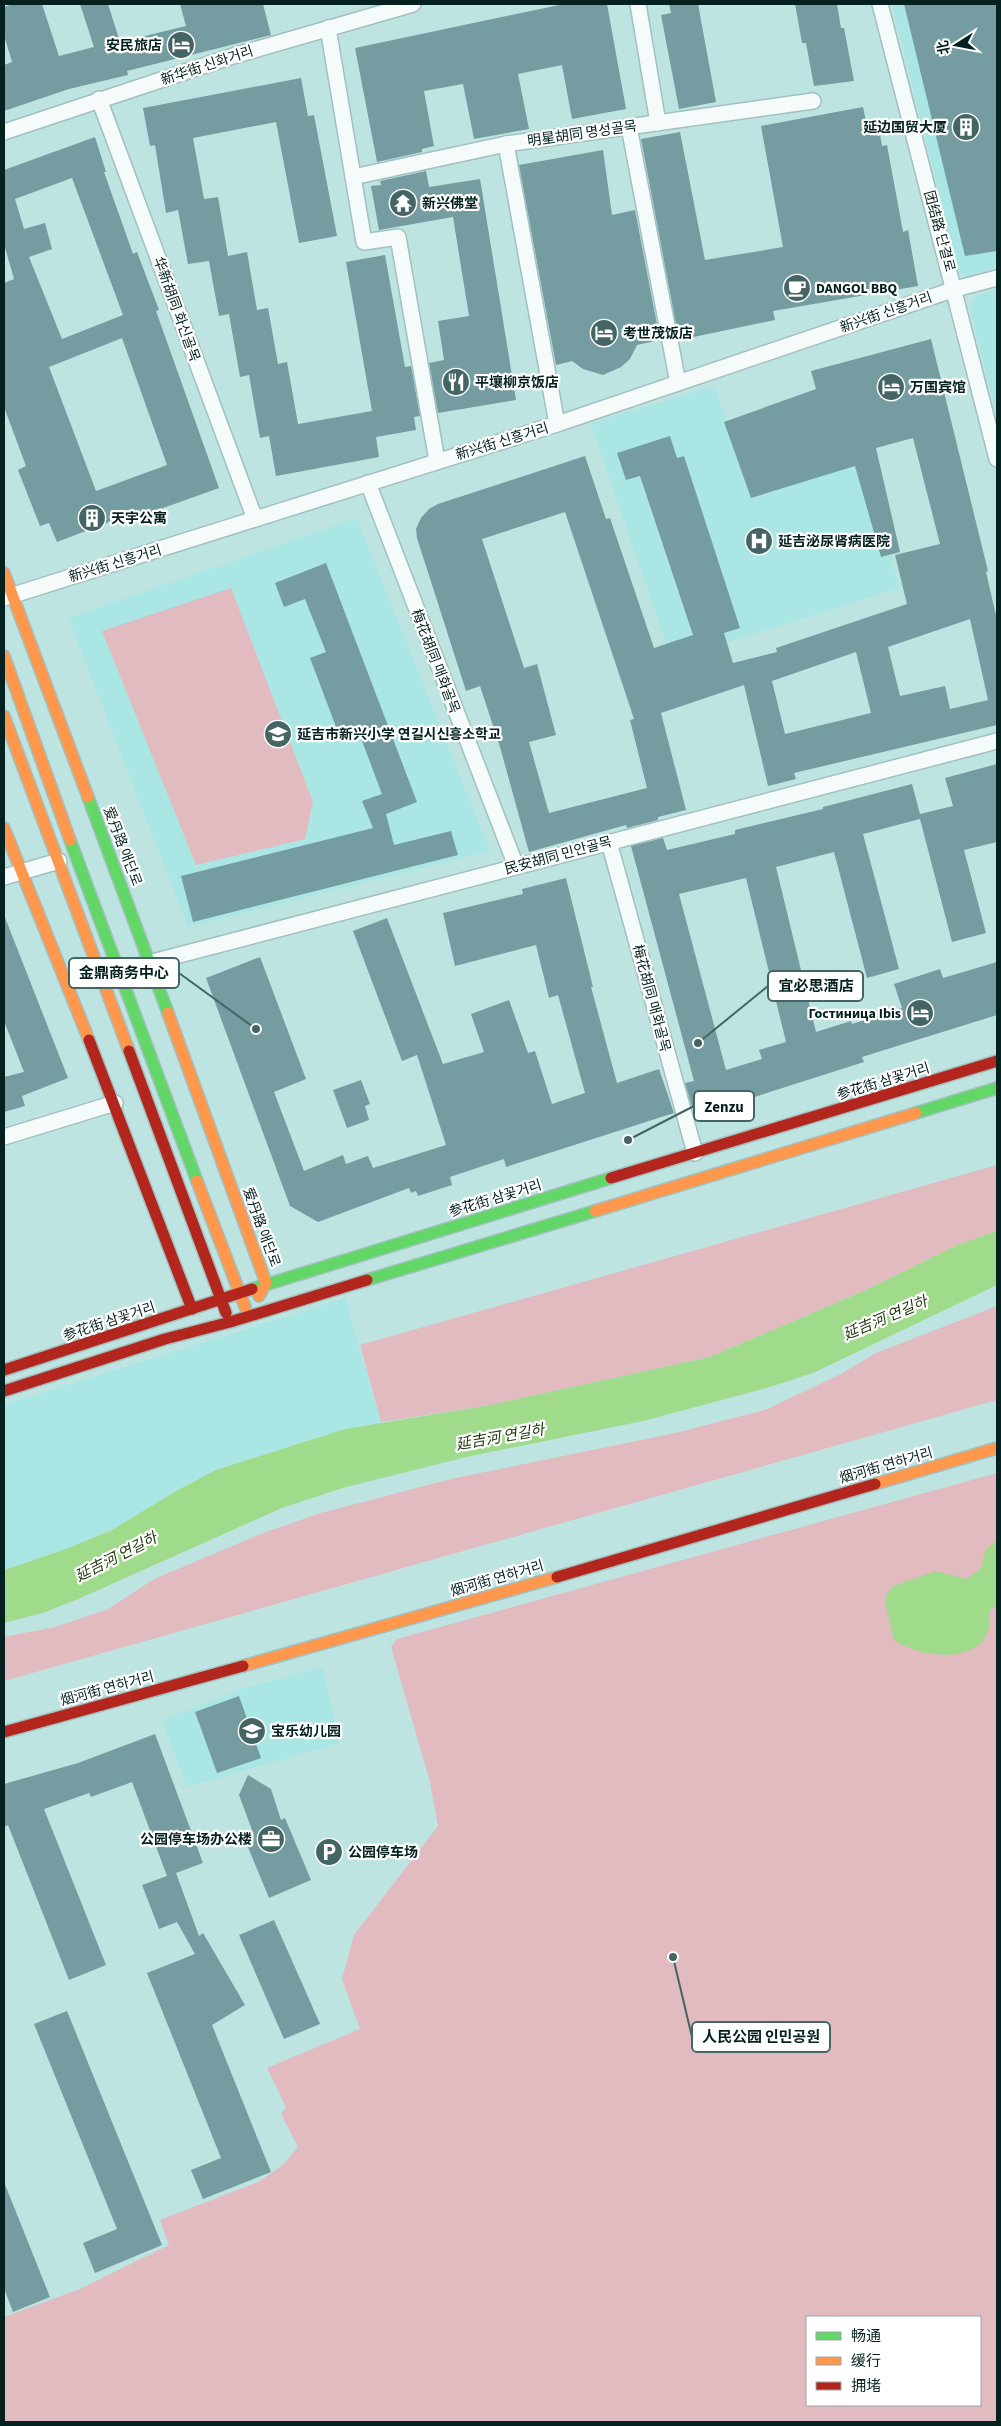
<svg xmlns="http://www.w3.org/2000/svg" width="1001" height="2426" font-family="'Source Sans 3','Noto Sans SC','Noto Sans KR',sans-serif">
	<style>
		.built { fill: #aae6e4 }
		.green { fill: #e1bbbf; fill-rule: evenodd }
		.water { fill: #a0db8c }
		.building { fill: #759ca0; fill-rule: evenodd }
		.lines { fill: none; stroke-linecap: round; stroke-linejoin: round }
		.street-casing { stroke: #a2c0bf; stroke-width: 18 }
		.fast-casing { stroke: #a2c0bf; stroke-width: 14 }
		.slow-casing { stroke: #a2c0bf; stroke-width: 14 }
		.jam-casing { stroke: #a2c0bf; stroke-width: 14 }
		.street { stroke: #f5fbfb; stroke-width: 15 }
		.fast { stroke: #63d668; stroke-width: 11 }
		.slow { stroke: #ff974d; stroke-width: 11 }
		.jam { stroke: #b3261e; stroke-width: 11 }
		.labels { text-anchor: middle; stroke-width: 4.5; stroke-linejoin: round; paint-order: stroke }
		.poi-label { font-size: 14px; font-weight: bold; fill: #042120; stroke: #fff; text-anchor: start }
		.street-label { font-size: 14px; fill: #042120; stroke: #fff }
		.water-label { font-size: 15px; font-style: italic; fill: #213b0e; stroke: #fff }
		.leader { fill: none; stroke: #456564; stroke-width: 2 }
		.callout-dot { fill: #456564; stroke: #fff; stroke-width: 2 }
		.callout { fill: #fff; stroke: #456564; stroke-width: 2 }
		.callout-label { font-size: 15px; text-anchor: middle; font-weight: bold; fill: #042120 }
	</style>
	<rect width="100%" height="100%" fill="#bee4e2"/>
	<g class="built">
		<polygon points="892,4 997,4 997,267 966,277 959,273"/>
		<polygon points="997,289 997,417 969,305 979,295"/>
		<polygon points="714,386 745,470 862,461 900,588 728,642 722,626 666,644 591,423"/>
		<polygon points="357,518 490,851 188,927 68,618"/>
		<polygon points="345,1298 381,1422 345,1429 216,1470 176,1491 112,1530 66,1549 4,1570 4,1405"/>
		<polygon points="323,1667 339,1743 187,1787 162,1720 247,1687"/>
	</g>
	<g class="green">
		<polygon points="231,588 313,802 305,839 196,865 102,631"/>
		<polygon points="997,1165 997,1231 957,1245 866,1290 710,1357 490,1405 381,1422 360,1345"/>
		<polygon points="997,1306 997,1400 4,1681 4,1637 55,1627 108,1609 154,1579 263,1533 321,1513 451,1479 675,1433 765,1410 841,1374 876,1353"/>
		<path d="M 997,1473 L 997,2422 L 4,2422 L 4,2317 L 80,2289 L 169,2245 L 160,2220 L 258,2182 L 283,2165 L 298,2147 L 281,2114 L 286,2107 L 267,2068 L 360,2029 L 342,1979 L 354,1935 L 438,1826 L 430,1782 L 391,1647 L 397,1639 ZM 807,2317 L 980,2317 L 980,2405 L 807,2405 Z"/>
	</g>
	<g class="water">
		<polygon points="997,1231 997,1285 813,1373 767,1388 643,1421 466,1457 346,1487 282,1508 76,1600 43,1613 4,1623 4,1570 66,1549 112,1530 176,1491 216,1470 345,1429 490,1405 710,1357 866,1290 957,1245"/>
		<path d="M 997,1540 L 997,1605 L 989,1610 C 998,1665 926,1662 894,1640 L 885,1603 L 887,1593 L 893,1586 L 936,1571 L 967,1579 L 982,1567 L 985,1551 Z"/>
	</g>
	<g class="building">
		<polygon points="13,4 42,4 59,56 94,47 80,4 108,4 120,42 186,26 180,4 263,4 271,35 127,71 128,75 69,89 4,111 4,65 12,62 4,35 4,7"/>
		<polygon points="564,4 607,4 626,109 572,119 562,65 518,74 529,129 474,139 463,84 424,91 434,146 422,149 422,152 377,162 355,48"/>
		<polygon points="669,4 698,4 716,102 679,109 661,15 671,13"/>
		<polygon points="795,4 837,4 841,28 844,28 854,81 814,86 806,43 802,43"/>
		<polygon points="904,4 997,4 997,251 965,256"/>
		<polygon points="301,78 308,116 314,115 337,236 299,243 276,122 193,138 204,199 218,197 228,256 247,252 257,310 268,308 278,364 287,362 298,424 372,411 346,262 385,255 405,367 411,366 420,416 414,417 416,430 376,437 379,457 276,476 269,436 260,438 249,375 240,377 229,314 219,316 209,261 188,264 178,210 166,213 155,145 150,146 143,108"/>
		<polygon points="863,107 868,131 879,129 882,146 887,145 903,232 908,230 918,286 773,311 775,320 679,340 641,139 680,132 705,260 783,247 761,126"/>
		<path d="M 95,137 L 106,172 L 104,172 L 133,254 L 137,252 L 159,310 L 156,311 L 219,488 L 124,522 L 122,517 L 57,542 L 49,523 L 40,526 L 18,470 L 26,466 L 4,407 L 4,283 L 14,279 L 4,244 L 4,170 ZM 72,178 L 123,315 L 62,339 L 29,257 L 52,249 L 45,223 L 24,229 L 15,199 ZM 122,338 L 167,465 L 96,491 L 49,367 Z"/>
		<polygon points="603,150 612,215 635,210 660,340 637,345 630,359 621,367 603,375 583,369 572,361 556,365 519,165"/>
		<polygon points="426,171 429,187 480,179 516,400 438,413 429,363 444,360 438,321 469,316 453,217 379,230 371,186 381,185 380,181"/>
		<path d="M 931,339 L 988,571 L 986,572 L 997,620 L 997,725 L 794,773 L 796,779 L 768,786 L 744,685 L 661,713 L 686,810 L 658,817 L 658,820 L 627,828 L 626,825 L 529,852 L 500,747 L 480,686 L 466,691 L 417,538 L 416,529 L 421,518 L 429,509 L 438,504 L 585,456 L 606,519 L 610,518 L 654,648 L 693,635 L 640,476 L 626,480 L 617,453 L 670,436 L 677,458 L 684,456 L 740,628 L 724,633 L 733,663 L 777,652 L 776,648 L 907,604 L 895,555 L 940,544 L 913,438 L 876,448 L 900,552 L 881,557 L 855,466 L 751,498 L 724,422 L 816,389 L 811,371 ZM 565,512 L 634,719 L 630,720 L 647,788 L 549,813 L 529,742 L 556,735 L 537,664 L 524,668 L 482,539 ZM 970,619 L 988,700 L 950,709 L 945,686 L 900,696 L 888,647 ZM 856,652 L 871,713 L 785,734 L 772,681 Z"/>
		<polygon points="326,563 417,802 386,814 394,845 451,831 458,855 193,922 181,876 373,828 362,801 382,794 359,733 341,740 310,658 326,652 305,599 284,607 275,583"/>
		<path d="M 997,764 L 997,842 L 964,850 L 986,933 L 952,942 L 920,819 L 863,834 L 899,969 L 867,978 L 834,852 L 776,867 L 816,1032 L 851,1021 L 852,1024 L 902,1008 L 894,984 L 940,969 L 943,978 L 997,962 L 997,1015 L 862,1057 L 864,1062 L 698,1115 L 695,1106 L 692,1107 L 685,1083 L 694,1081 L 631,846 L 663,838 L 667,850 L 735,834 L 735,830 L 823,809 L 823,807 L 912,784 L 920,814 L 953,806 L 945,778 ZM 746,878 L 786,1042 L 759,1050 L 762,1059 L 726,1070 L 679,894 Z"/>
		<polygon points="566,878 593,987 591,987 617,1083 659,1069 674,1113 506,1167 504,1159 450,1177 452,1185 418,1196 416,1191 411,1193 409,1188 318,1222 290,1206 206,978 260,957 306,1079 274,1092 304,1171 343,1155 346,1164 368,1156 373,1168 446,1145 417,1055 402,1061 353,931 387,918 443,1064 484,1052 471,1014 509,1000 528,1053 535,1051 552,1104 585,1093 558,995 549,998 536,945 455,966 443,913 523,894 522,889"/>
		<polygon points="4,915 68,1078 22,1096 25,1106 4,1112 4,1077 24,1072 4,1021"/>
		<polygon points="361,1080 370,1104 365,1106 369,1120 347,1128 333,1090"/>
		<polygon points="239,1696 261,1758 217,1773 195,1712"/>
		<polygon points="155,1734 203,1863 176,1873 199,1936 203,1933 245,2005 212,2025 271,2172 203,2199 191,2170 221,2158 147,1973 195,1954 177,1922 159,1929 142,1885 167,1876 132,1782 91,1797 89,1793 44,1809 106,1965 69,1980 8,1825 4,1827 4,1784 78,1763"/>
		<polygon points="248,1775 271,1789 281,1820 285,1818 311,1880 269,1898 245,1840 251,1838 249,1832 252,1830 239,1795"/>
		<polygon points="274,1920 320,2024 284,2039 239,1935"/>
		<polygon points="67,2011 162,2245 95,2273 83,2243 117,2229 34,2024"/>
		<polygon points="4,2182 50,2297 13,2312 4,2288"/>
	</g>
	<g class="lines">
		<g class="street-casing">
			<g id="street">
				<polyline points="638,4 658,123"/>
				<polyline points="880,4 997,459"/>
				<polyline points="328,28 364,242 398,237 437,461"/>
				<polyline points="99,99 255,519"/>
				<polyline points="629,127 678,383"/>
				<polyline points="4,132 233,56 413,4"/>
				<polyline points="506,144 557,424"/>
				<polyline points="353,177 506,144 813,101"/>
				<polyline points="368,483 516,866"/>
				<polyline points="4,598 557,424 955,289 997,278"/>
				<polyline points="609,842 695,1153"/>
				<polyline points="4,877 59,861"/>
				<polyline points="118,971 997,741"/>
				<polyline points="4,1137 115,1103"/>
			</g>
		</g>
		<g class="fast-casing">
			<g id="fast">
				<polyline points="88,797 168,1013"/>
				<polyline points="70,840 197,1181"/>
				<polyline points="916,1113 997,1088"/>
				<polyline points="367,1280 595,1211"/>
				<polyline points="252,1289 611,1178"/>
			</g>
		</g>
		<g class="slow-casing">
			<g id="slow">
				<polyline points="4,573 88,797"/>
				<polyline points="4,656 70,840"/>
				<polyline points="4,716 129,1051"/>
				<polyline points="4,828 89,1040"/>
				<polyline points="168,1013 266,1283 259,1296"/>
				<polyline points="197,1181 245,1307"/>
				<polyline points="595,1211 916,1113"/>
				<polyline points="875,1484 997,1448"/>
				<polyline points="243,1666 557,1577"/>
			</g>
		</g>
		<g class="jam-casing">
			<g id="jam">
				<polyline points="89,1040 192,1309"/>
				<polyline points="129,1051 226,1313"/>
				<polyline points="611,1178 997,1061"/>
				<polyline points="4,1370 252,1289"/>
				<polyline points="4,1391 165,1339 230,1322 367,1280"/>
				<polyline points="557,1577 875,1484"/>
				<polyline points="4,1732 243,1666"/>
			</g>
		</g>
		<use href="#street" class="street"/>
		<use href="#fast" class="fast"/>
		<use href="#slow" class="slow"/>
		<use href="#jam" class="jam"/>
	</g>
	<defs>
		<g id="hotel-disc" transform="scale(1.4375)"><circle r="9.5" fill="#456564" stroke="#fff"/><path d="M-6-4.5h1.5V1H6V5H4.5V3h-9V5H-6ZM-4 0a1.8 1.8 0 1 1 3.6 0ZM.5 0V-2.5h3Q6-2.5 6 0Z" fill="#fff"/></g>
		<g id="building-disc" transform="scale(1.4375)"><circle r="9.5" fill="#456564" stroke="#fff"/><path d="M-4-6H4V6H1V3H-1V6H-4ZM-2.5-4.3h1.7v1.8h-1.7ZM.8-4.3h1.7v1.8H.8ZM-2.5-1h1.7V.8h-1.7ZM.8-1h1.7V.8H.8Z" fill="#fff"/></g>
		<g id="temple-disc" transform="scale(1.4375)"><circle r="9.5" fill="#456564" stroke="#fff"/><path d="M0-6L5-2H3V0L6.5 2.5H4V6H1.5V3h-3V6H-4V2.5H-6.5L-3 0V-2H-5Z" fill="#fff"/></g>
		<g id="cafe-disc" transform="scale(1.4375)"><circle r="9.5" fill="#456564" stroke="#fff"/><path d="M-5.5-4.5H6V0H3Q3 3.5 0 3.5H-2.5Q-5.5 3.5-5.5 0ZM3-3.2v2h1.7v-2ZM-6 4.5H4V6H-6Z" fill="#fff"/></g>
		<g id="restaurant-disc" transform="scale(1.4375)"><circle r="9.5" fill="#456564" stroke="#fff"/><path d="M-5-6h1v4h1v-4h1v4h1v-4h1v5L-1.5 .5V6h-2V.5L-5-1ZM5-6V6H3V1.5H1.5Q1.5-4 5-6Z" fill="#fff"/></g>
		<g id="hospital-disc" transform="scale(1.4375)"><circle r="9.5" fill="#456564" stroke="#fff"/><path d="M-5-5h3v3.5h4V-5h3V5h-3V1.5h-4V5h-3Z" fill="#fff"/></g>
		<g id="school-disc" transform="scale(1.4375)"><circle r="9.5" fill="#456564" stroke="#fff"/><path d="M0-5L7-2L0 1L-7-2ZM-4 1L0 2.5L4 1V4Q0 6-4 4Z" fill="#fff"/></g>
		<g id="office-disc" transform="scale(1.4375)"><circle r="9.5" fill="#456564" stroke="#fff"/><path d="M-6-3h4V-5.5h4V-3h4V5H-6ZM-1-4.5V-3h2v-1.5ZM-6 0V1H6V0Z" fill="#fff"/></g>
		<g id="parking-disc" transform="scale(1.4375)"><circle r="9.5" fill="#456564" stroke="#fff"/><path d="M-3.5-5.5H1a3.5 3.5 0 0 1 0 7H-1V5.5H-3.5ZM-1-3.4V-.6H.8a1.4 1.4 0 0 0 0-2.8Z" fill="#fff"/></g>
	</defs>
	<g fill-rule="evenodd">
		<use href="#hotel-disc" x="181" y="45"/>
		<use href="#building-disc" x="966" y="127"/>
		<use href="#temple-disc" x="403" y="203"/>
		<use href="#cafe-disc" x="797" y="288"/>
		<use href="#hotel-disc" x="604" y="333"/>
		<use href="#restaurant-disc" x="456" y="382"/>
		<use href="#hotel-disc" x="891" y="387"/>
		<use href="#building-disc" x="92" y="518"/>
		<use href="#hospital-disc" x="759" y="541"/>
		<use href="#school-disc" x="278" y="734"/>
		<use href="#hotel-disc" x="920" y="1013"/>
		<use href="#school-disc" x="252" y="1731"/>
		<use href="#office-disc" x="271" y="1839"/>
		<use href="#parking-disc" x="329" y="1852"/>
	</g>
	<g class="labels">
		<g class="poi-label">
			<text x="162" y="50" text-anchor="end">安民旅店</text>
			<text x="947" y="132" text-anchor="end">延边国贸大厦</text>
			<text x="422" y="208">新兴佛堂</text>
			<text x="816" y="293">DANGOL BBQ</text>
			<text x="623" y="338">考世茂饭店</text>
			<text x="475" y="387">平壤柳京饭店</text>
			<text x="910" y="392">万国宾馆</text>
			<text x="111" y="523">天宇公寓</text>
			<text x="778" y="546">延吉泌尿肾病医院</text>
			<text x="297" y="739">延吉市新兴小学 연길시신흥소학교</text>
			<text x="901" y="1018" text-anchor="end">Гостиница Ibis</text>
			<text x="271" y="1736">宝乐幼儿园</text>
			<text x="252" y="1844" text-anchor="end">公园停车场办公楼</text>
			<text x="348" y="1857">公园停车场</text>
		</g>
		<g class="street-label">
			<text transform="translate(207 65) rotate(-18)" y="5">新华街 신화거리</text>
			<text transform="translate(582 133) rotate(-8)" y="5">明星胡同 명성골목</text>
			<text transform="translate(940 231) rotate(75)" y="5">团结路 단결로</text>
			<text transform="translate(177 309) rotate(70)" y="5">华新胡同 화신골목</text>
			<text transform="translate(886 312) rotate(-19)" y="5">新兴街 신흥거리</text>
			<text transform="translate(502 441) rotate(-17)" y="5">新兴街 신흥거리</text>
			<text transform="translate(115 563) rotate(-17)" y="5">新兴街 신흥거리</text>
			<text transform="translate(436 661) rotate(69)" y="5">梅花胡同 매화골목</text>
			<text transform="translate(123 846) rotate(69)" y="5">爱丹路 애단로</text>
			<text transform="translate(558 855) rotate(-15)" y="5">民安胡同 민안골목</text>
			<text transform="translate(652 998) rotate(75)" y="5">梅花胡同 매화골목</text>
			<text transform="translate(883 1081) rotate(-17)" y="5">参花街 삼꽃거리</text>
			<text transform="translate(495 1198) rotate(-17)" y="5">参花街 삼꽃거리</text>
			<text transform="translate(262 1227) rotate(70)" y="5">爱丹路 애단로</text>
			<text transform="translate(109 1321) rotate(-18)" y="5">参花街 삼꽃거리</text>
			<text transform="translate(886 1465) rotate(-16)" y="5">烟河街 연하거리</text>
			<text transform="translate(497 1578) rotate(-16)" y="5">烟河街 연하거리</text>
			<text transform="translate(107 1688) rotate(-15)" y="5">烟河街 연하거리</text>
		</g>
		<g class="water-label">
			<text transform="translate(885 1318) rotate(-23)" y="5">延吉河 연길하</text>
			<text transform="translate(500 1437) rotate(-10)" y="5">延吉河 연길하</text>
			<text transform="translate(116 1557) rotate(-27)" y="5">延吉河 연길하</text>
		</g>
	</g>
	<path class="leader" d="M256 1029L179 973M698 1043L768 986M628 1140L694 1106M673 1957L692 2037"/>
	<g class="callout-dot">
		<circle cx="256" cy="1029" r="5"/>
		<circle cx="698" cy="1043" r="5"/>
		<circle cx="628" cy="1140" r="5"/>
		<circle cx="673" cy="1957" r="5"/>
	</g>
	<g class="callout">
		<rect x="69" y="958" width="110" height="30" rx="5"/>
		<rect x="768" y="971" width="95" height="30" rx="5"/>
		<rect x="694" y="1091" width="60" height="30" rx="5"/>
		<rect x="692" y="2022" width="138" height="30" rx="5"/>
	</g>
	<g class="callout-label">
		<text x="124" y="978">金鼎商务中心</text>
		<text x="816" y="991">宜必思酒店</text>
		<text x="724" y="1112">Zenzu</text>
		<text x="761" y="2042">人民公园 인민공원</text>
	</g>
	<rect width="1001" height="2426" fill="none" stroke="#042120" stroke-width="10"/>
	<rect x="806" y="2316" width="175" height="90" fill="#ffffff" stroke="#9ba6a6"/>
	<rect x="816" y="2332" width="25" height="8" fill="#63d668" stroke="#9ba6a6"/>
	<text x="851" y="2341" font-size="15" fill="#042120">畅通</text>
	<rect x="816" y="2357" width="25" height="8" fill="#ff974d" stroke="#9ba6a6"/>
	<text x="851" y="2366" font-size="15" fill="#042120">缓行</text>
	<rect x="816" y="2382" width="25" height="8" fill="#b3261e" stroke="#9ba6a6"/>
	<text x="851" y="2391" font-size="15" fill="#042120">拥堵</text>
	<g transform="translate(956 45) rotate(259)" stroke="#ffffff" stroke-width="4" paint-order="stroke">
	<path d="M0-4L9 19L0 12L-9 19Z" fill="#042120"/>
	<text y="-8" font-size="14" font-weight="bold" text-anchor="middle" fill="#042120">北</text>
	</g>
</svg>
